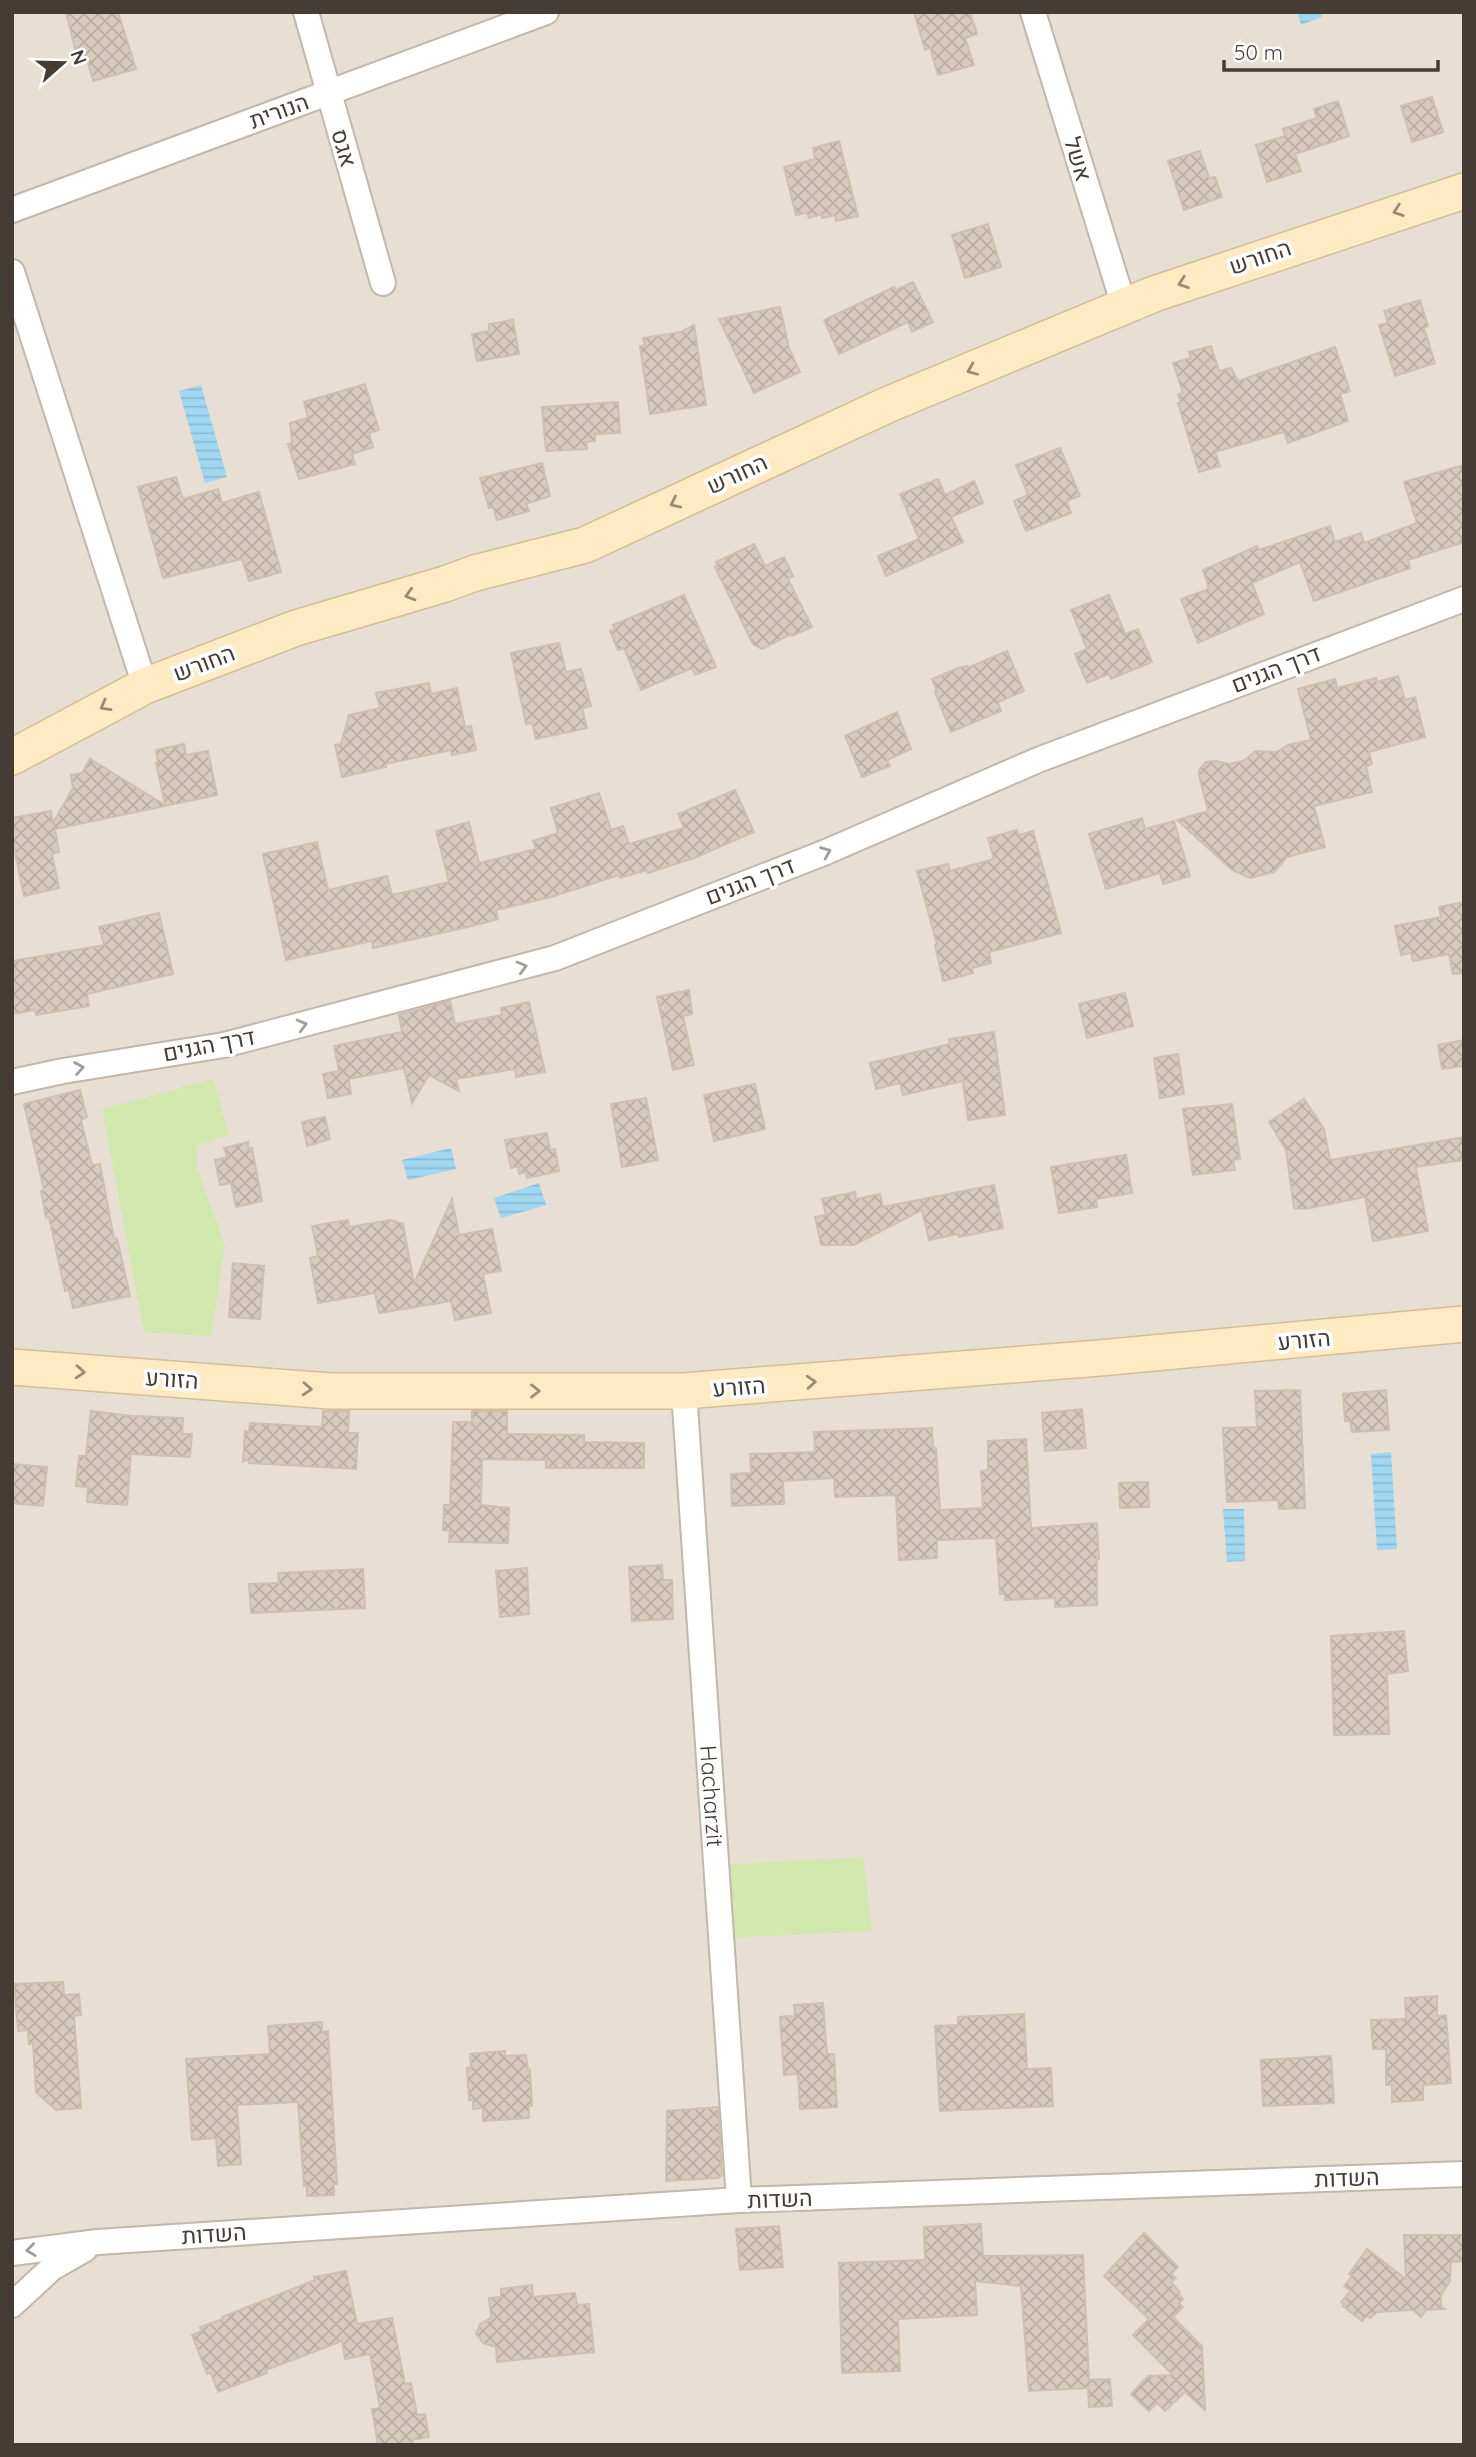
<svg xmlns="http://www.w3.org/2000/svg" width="1476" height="2457" font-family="Quicksand,Heebo,sans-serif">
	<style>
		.residential { fill: #e7dfd3 }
		.green { fill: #d3e8ad }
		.water { fill: url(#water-rules) }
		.building { fill: url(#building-cross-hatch); stroke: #cfbfae; stroke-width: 2 }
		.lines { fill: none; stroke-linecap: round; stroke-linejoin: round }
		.street-casing { stroke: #c1b7ab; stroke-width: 28 }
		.secondary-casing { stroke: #d3bd94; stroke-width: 38 }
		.street { stroke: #fff; stroke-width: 24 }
		.secondary { stroke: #ffebc3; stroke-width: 35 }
		.oneway { stroke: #998b75 }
		.oneway2 { stroke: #a29e9a }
		.labels { text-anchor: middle; stroke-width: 7; stroke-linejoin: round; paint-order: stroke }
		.street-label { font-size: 23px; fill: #453d35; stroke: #fff }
	</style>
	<defs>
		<pattern id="water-rules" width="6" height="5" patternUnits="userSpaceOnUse" patternTransform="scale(1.75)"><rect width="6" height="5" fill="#a0d7f1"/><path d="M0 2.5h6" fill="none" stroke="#8bb9cf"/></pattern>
		<pattern id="building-cross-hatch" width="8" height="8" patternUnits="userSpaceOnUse" patternTransform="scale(1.75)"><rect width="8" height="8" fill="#d7cbbd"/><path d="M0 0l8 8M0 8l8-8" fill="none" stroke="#baafa3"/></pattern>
	</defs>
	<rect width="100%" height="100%" fill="#f3ede5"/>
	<rect class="residential" x="12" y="12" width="1452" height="2433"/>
	<g class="green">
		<polygon points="213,1079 229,1135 197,1145 196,1164 225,1246 211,1336 144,1332 102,1109"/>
		<polygon points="863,1857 872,1931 731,1938 724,1865"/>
	</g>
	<g class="water">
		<polygon points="1297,12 1321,12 1322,17 1301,25"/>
		<polygon points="201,385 227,477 205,483 179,391"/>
		<polygon points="451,1148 456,1169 408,1180 402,1160"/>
		<polygon points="539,1183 546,1205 501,1218 494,1198"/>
		<polygon points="1391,1452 1397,1549 1377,1550 1371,1454"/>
		<polygon points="1223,1509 1244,1509 1245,1561 1227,1562"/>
	</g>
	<g class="building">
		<polygon points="66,12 118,12 136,69 93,81 86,54 77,56"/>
		<polygon points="914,12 970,12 977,34 965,38 974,65 938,75 930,48 925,50"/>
		<polygon points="1432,97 1443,132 1412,142 1401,106"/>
		<polygon points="1338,101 1349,136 1295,154 1301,171 1267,182 1256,145 1285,136 1283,129 1317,118 1314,109"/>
		<polygon points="839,141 858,216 836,221 835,215 822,218 822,214 809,218 807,213 796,215 784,167 815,159 813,148"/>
		<polygon points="1200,151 1209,178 1215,177 1222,197 1184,210 1168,161"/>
		<polygon points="988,224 1001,267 965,278 952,235"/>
		<polygon points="913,282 933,322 912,332 908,322 839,354 824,320 894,287 896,290"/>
		<polygon points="1420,300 1428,326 1424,328 1435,363 1395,376 1379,325 1388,323 1384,311"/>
		<polygon points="780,307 789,348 800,372 754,393 719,319"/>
		<polygon points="513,320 519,354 477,361 472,334 489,331 489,324"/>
		<polygon points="694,325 706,405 650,414 640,346 645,345 643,338 681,332"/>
		<polygon points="1211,346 1219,371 1231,368 1238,381 1335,347 1350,391 1340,394 1348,421 1288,443 1284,432 1215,452 1220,466 1199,472 1178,403 1181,403 1178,394 1183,393 1173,363 1191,358 1189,352"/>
		<polygon points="365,384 379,430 369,433 373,447 352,454 355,464 299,479 288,444 292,443 290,423 308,418 304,402"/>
		<polygon points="618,402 620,433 595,434 595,441 586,442 587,449 546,451 542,407"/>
		<polygon points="1060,448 1080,496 1067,501 1071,513 1026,531 1014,501 1028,495 1016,465"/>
		<polygon points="542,463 550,496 526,504 529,511 497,520 493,507 489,508 480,478"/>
		<polygon points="1464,465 1464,542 1408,560 1410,568 1314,601 1300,562 1252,583 1264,614 1198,643 1181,599 1209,589 1203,570 1257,546 1259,550 1330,526 1335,542 1361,533 1364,543 1417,523 1404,482"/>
		<polygon points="176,477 183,499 218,489 222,503 259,492 281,572 249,581 242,559 163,578 138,487"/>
		<polygon points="938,479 945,495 974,481 983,503 951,517 963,542 886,576 878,556 919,539 900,494"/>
		<polygon points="754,544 765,566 784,557 793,576 788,579 812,627 792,636 791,634 762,649 753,644 715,567 718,565 716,562"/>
		<polygon points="684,595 716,667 695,675 692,668 641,690 624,648 618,650 610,631 615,629 613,625"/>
		<polygon points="1109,595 1125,634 1138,629 1152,662 1111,679 1109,674 1087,683 1075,654 1087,649 1071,610"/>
		<polygon points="559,643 566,672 581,669 591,706 582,708 587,728 536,739 532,723 526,724 511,653"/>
		<polygon points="1007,651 1024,691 998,702 1001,711 951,732 935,692 937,692 932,679 958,668 967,666 967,668"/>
		<polygon points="1398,676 1405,700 1415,697 1425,737 1369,752 1372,764 1366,767 1372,792 1314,806 1325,847 1287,857 1274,872 1250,878 1232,870 1177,820 1208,811 1199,775 1199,770 1206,762 1216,761 1229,764 1243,761 1256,751 1277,752 1288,745 1311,740 1298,689 1335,679 1337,688 1376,678 1377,682"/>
		<polygon points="429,683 431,694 457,688 465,727 471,726 476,750 452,755 451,750 386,764 386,767 342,777 335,745 341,744 349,715 380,708 376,693"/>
		<polygon points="897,712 911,749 887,760 890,766 862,777 845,736"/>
		<polygon points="184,744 186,755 208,751 217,795 55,829 59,852 52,854 59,888 24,896 12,838 12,818 51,811 53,823 73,788 71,775 82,773 90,759 165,805 156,763 158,762 156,750"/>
		<polygon points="735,790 754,832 694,858 648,873 647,870 620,878 619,875 551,897 496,910 498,919 468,927 373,948 372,941 286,960 263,854 317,842 328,890 387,876 392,895 449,882 436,831 469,822 479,863 536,849 533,841 558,833 551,808 599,793 611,830 623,826 629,844 684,828 678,814"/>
		<polygon points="1142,818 1145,829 1174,821 1190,876 1163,884 1160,873 1106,889 1089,834"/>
		<polygon points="1017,830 1019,835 1033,831 1061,933 989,952 991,963 972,968 973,973 943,981 935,945 937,945 917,871 948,864 950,871 994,859 988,838"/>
		<polygon points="1464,902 1464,973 1453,974 1449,954 1413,961 1411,953 1401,955 1395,926 1441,917 1439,907"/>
		<polygon points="159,913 173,974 87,994 89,1006 36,1015 35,1010 12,1014 12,961 104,945 99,927"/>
		<polygon points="689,990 692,1014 683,1016 694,1065 673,1070 657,997"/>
		<polygon points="1125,993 1133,1026 1087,1038 1079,1004"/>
		<polygon points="450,1001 455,1024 502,1015 501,1008 529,1002 545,1072 516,1077 515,1069 456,1079 459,1091 429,1075 412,1103 404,1068 349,1079 351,1094 328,1098 323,1074 339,1071 334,1046 402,1032 399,1015"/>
		<polygon points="994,1032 1005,1115 968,1120 963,1081 903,1095 900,1083 876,1089 870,1063 950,1044 949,1039"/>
		<polygon points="1464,1040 1464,1066 1442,1069 1438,1045"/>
		<polygon points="1178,1054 1184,1094 1160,1098 1154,1058"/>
		<polygon points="755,1084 765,1129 714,1141 704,1095"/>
		<polygon points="80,1090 87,1117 81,1120 92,1165 100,1164 114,1239 117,1238 130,1296 73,1308 69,1290 65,1291 49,1217 46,1218 41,1191 44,1190 24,1104"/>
		<polygon points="646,1098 658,1160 622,1167 611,1104"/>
		<polygon points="1304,1099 1324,1129 1330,1160 1464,1137 1464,1160 1416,1167 1428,1231 1373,1241 1365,1197 1305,1209 1294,1208 1286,1150 1269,1122"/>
		<polygon points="1232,1104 1240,1159 1233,1160 1235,1170 1193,1175 1183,1109"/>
		<polygon points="325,1117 330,1139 307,1146 302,1122"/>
		<polygon points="547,1133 550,1150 555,1149 559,1171 527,1178 526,1172 519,1174 518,1166 511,1168 505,1140"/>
		<polygon points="248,1142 249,1150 252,1148 262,1201 236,1207 231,1183 220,1185 215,1160 227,1157 224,1148"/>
		<polygon points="1126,1155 1132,1193 1096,1199 1097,1207 1059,1213 1051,1167"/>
		<polygon points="994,1185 1003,1228 959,1237 958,1234 929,1240 922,1210 854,1245 821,1245 815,1217 826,1215 822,1199 855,1192 856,1199 880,1194 883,1207"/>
		<polygon points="452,1199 459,1235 492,1229 501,1271 483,1274 491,1313 455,1320 451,1301 379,1313 375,1293 318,1303 310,1258 318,1256 312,1226 348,1220 349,1227 391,1220 403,1224 414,1283"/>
		<polygon points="233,1263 264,1266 260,1319 229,1317"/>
		<polygon points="1300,1390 1305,1508 1279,1509 1278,1500 1227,1502 1223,1428 1257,1427 1255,1391"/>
		<polygon points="1386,1390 1389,1430 1352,1432 1350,1421 1345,1421 1343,1394"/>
		<polygon points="1082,1409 1086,1448 1045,1451 1042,1413"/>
		<polygon points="91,1411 133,1416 183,1418 182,1434 192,1434 190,1457 131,1454 127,1505 87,1502 88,1487 76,1486 79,1456 86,1456"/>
		<polygon points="323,1411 349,1411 348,1433 358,1433 356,1469 249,1463 249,1460 243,1461 245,1431 249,1432 250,1423 322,1427"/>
		<polygon points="472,1411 507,1411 507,1434 584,1435 584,1442 644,1443 644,1468 546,1468 546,1460 482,1459 481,1505 509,1508 508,1543 449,1542 450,1531 443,1530 444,1505 450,1505 453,1422 472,1422"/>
		<polygon points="932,1428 933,1448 936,1448 940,1510 983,1508 981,1471 988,1470 988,1441 1026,1439 1031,1528 1097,1523 1099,1559 1097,1559 1097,1605 1055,1607 1055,1598 1005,1600 1005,1594 1000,1594 996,1538 937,1540 937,1558 899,1560 896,1495 835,1497 834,1478 783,1481 784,1504 732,1506 731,1474 751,1473 750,1454 815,1452 814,1432"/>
		<polygon points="12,1464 47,1467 43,1506 12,1503"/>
		<polygon points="1148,1482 1149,1507 1120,1508 1119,1483"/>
		<polygon points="662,1565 663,1580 672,1580 673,1619 632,1621 629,1567"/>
		<polygon points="527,1568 529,1614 500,1617 496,1571"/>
		<polygon points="363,1569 365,1608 251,1613 249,1584 279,1583 278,1573"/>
		<polygon points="1404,1631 1408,1671 1387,1674 1389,1734 1334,1735 1331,1636"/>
		<polygon points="63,1982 64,1995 79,1994 81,2015 74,2016 81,2108 56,2110 36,2092 33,2043 29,2044 28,2030 18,2031 14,1984"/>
		<polygon points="1437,1996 1437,2016 1446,2015 1451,2083 1423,2085 1423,2100 1392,2102 1392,2085 1386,2085 1386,2049 1373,2049 1371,2020 1406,2019 1405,1998"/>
		<polygon points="823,2003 827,2054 834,2054 837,2107 800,2109 798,2074 784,2075 780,2017 795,2016 794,2005"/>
		<polygon points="1024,2014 1027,2069 1051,2068 1053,2106 940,2111 935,2026 958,2025 958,2017"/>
		<polygon points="322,2022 322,2032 328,2031 337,2184 334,2184 334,2195 307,2196 307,2186 304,2186 298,2102 237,2105 241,2164 218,2166 216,2138 192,2140 186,2059 270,2054 268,2026"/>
		<polygon points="505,2051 505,2056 526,2055 528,2070 530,2070 532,2106 529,2106 529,2118 483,2121 483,2108 473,2109 473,2100 469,2100 467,2068 471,2067 470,2054"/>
		<polygon points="1331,2056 1334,2103 1263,2106 1261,2060"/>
		<polygon points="718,2107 722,2175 718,2178 666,2181 667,2111"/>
		<polygon points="981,2224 983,2256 1083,2255 1089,2380 1110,2379 1112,2406 1089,2407 1088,2388 1029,2391 1021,2286 975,2281 977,2315 898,2319 900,2371 842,2373 839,2263 925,2260 924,2227"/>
		<polygon points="779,2226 783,2267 740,2270 736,2229"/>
		<polygon points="1144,2233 1178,2267 1171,2274 1176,2278 1171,2282 1180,2292 1178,2294 1183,2299 1179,2303 1183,2307 1173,2317 1202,2346 1205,2410 1185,2392 1165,2411 1157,2403 1149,2411 1131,2394 1148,2376 1173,2375 1133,2335 1149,2319 1104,2276"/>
		<polygon points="1404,2235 1464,2235 1464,2261 1451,2262 1450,2281 1441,2295 1441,2305 1439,2305 1445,2309 1426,2310 1421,2317 1413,2310 1377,2312 1370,2318 1367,2316 1362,2321 1343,2306 1345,2305 1341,2302 1351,2291 1344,2286 1352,2276 1349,2274 1367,2249 1406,2279"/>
		<polygon points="346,2271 357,2324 392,2318 405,2384 411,2383 417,2415 425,2414 429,2437 412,2440 413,2445 378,2445 372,2409 380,2408 370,2354 345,2359 342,2341 266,2370 267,2373 218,2392 211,2373 207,2374 192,2335 202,2331 200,2327 223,2319 222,2317 315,2280 314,2277"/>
		<polygon points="532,2285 533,2297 575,2293 577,2305 589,2304 594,2352 497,2362 496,2347 483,2343 476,2334 480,2324 491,2318 489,2298 501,2297 501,2289"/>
	</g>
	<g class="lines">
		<g class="street-casing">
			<g id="street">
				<polyline points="306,12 383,283"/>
				<polyline points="1033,12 1124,306"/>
				<polyline points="12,210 546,12"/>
				<polyline points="12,272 145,686"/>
				<polyline points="12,1082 63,1071 224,1045 555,958 826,852 1038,760 1464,599"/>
				<path id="s1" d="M 684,1391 L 739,2200"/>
				<polyline points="12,2253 98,2242 739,2200 1464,2174"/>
				<polyline points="12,2305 52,2268 85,2249"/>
			</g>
		</g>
		<g class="secondary-casing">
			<g id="secondary">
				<polyline points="12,757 145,686 296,628 445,584 475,573 585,545 887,405 1154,294 1464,191"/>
				<polyline points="12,1367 331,1391 684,1391 1100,1358 1464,1324"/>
			</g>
		</g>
		<use href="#street" class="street"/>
		<use href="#secondary" class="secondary"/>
	</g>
	<defs><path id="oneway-chevron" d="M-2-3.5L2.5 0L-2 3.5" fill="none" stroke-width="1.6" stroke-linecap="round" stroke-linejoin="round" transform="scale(1.75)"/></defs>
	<g class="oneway">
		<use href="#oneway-chevron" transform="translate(1398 211) rotate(161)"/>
		<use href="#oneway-chevron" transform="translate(1183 283) rotate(161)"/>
		<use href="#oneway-chevron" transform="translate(972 370) rotate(157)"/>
		<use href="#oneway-chevron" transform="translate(675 503) rotate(155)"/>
		<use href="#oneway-chevron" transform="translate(410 595) rotate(164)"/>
		<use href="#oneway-chevron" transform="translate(105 706) rotate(151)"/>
		<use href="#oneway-chevron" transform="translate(80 1372) rotate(4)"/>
		<use href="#oneway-chevron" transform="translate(811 1382) rotate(-4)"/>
		<use href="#oneway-chevron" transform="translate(307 1389) rotate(4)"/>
		<use href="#oneway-chevron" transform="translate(535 1391)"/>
	</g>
	<g class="oneway2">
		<use href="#oneway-chevron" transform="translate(826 852) rotate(-22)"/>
		<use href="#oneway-chevron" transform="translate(522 967) rotate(-15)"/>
		<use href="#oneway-chevron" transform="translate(302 1025) rotate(-15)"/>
		<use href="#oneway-chevron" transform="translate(79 1068) rotate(-9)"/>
		<use href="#oneway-chevron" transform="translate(31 2250) rotate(173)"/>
	</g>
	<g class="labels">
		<g class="street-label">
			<text transform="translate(279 111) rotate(-20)" y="8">הנורית</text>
			<text transform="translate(344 148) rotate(74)" y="8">אגס</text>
			<text transform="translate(1078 159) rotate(73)" y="8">אשל</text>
			<text transform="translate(1260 257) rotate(-19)" y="8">החורש</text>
			<text transform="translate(737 474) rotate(-25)" y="8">החורש</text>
			<text transform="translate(204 663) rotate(-21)" y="8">החורש</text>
			<text transform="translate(1276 669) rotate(-21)" y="8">דרך הגנים</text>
			<text transform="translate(750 881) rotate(-21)" y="8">דרך הגנים</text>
			<text transform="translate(209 1045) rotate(-11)" y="8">דרך הגנים</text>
			<text transform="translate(1304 1340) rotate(-5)" y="8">הזורע</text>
			<text transform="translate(172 1379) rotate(4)" y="8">הזורע</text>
			<text transform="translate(739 1387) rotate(-4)" y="8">הזורע</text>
			<text dy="8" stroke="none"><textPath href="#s1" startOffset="406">Hacharzit</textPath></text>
			<text transform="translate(1347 2178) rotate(-2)" y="8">השדות</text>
			<text transform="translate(780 2199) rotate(-2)" y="8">השדות</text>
			<text transform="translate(214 2234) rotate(-4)" y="8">השדות</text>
		</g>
	</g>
	<rect width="1476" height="2457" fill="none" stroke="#453d35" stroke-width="28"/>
	<g transform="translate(63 63) rotate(70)" stroke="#ffffff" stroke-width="5" paint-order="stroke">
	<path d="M0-5L12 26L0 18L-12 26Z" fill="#453d35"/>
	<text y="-10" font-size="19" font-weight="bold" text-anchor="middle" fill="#453d35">N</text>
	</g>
	<path d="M1224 60v10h214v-10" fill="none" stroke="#453d35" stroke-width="3.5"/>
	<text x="1234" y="60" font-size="21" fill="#453d35" stroke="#ffffff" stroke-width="5" paint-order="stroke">50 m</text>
</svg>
